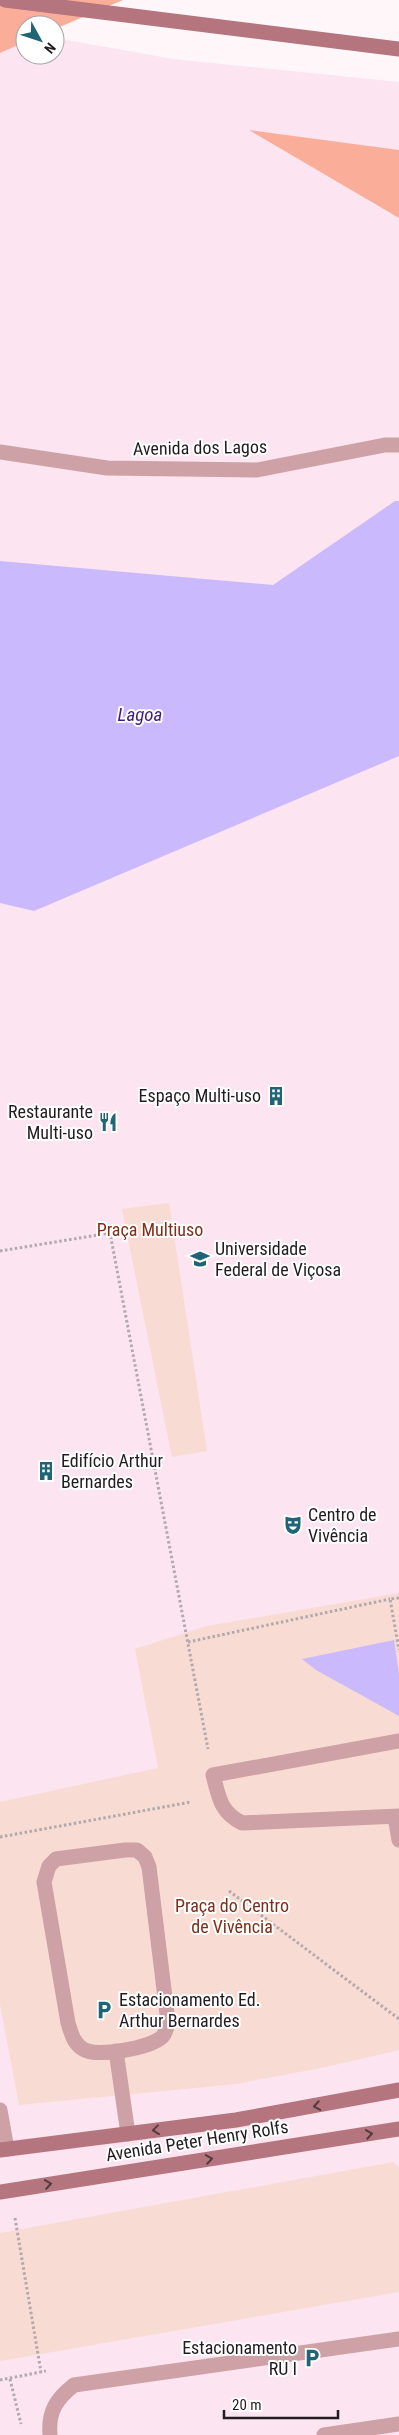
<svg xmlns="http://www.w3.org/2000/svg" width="399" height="2435" font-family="'Roboto Condensed',sans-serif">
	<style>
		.built { fill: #fce4f0 }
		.green { fill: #f8dbd3 }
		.forest { fill: #faae9a }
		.water { fill: #cabafd }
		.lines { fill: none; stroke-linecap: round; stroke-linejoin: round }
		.path { stroke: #b1a9ad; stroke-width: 3; stroke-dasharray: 2.5 2.5; stroke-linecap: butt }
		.service { stroke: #cda1a6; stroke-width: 15 }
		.tertiary { stroke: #cda1a6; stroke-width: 15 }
		.secondary { stroke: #b4757e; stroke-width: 15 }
		.oneway { stroke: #553a40 }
		.labels { text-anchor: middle; stroke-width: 4; stroke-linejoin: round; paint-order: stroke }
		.street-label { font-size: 18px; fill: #221b1f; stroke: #fff }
		.poi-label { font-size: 18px; fill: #221b1f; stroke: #fff; text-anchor: start }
		.park-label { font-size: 18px; fill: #7f2e17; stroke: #fff }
		.water-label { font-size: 19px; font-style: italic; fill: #411b79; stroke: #fff }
	</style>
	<rect width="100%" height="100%" fill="#fff6fa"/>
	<polygon class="built" points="0,29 25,33 25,55 55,55 55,38 173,59 399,82 399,2435 0,2435"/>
	<g class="green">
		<polygon points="169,1203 207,1451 172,1457 122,1209"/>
		<polygon points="399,1593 399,2050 326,2067 236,2084 19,2105 0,2004 0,1802 158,1768 135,1649 207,1626"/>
		<polygon points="394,2162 399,2168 399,2292 0,2361 0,2233"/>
	</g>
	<g class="forest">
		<polygon points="0,0 123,0 55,29 55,25 25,25 25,42 0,53"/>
		<polygon points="249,130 399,150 399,218"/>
	</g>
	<g class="water">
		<polygon points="395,501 399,501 399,756 34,911 0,903 0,561 273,585"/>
		<polygon points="394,1640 399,1674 399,1716 316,1670 302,1659"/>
	</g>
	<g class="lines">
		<g class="path">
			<polyline points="0,1251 110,1233 208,1749"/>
			<polyline points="399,1598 390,1599 399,1650"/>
			<polyline points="188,1642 390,1599"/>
			<polyline points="0,1837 191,1802"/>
			<polyline points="229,1891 399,2019"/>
			<polyline points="15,2218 41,2372"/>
			<polyline points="10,2379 21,2424"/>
			<polyline points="0,2380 46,2371"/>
		</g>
		<g class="service">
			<path d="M 399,1741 L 213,1775 C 219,1797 220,1812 242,1823 L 399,1816"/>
			<polyline points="395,1817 399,1840"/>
			<path d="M 125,1850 L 137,1850 L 145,1857 L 149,1867 L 168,2022 C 167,2027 166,2033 162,2037 C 150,2048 96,2058 83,2049 C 73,2043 71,2032 68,2023 L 44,1882 L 49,1866 L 56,1859 Z"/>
			<polyline points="116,2051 128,2134"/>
			<polyline points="0,2110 7,2149"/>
			<path d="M 50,2435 C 48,2412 56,2399 74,2385 L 399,2339"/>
			<polyline points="324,2435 399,2424"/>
		</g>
		<polyline class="tertiary" points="0,452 107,468 257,470 385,445 399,445"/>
		<g class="secondary">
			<polyline points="5,0 399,49"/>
			<polyline points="0,2150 236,2120 399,2090"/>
			<polyline points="0,2192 399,2129"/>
		</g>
	</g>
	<defs><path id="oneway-chevron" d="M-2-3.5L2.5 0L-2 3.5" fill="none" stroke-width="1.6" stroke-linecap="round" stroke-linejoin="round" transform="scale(1.25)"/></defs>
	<g class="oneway">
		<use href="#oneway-chevron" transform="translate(317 2106) rotate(170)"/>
		<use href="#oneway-chevron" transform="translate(156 2130) rotate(173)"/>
		<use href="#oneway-chevron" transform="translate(369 2134) rotate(-9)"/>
		<use href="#oneway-chevron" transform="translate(209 2159) rotate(-9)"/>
		<use href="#oneway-chevron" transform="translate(48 2184) rotate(-9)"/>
	</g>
	<defs>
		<g id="building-bare" transform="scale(1.5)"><path d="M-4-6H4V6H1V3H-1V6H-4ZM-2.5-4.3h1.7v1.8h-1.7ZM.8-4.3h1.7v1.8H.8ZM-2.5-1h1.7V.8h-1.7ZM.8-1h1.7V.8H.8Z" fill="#206476" stroke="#fff" stroke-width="2.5" paint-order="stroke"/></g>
		<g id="restaurant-bare" transform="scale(1.5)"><path d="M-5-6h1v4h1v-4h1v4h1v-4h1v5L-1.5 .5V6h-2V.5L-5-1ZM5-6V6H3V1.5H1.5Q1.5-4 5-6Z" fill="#206476" stroke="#fff" stroke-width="2.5" paint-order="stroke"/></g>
		<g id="university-bare" transform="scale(1.5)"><path d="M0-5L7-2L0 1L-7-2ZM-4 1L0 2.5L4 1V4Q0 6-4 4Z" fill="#206476" stroke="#fff" stroke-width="2.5" paint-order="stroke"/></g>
		<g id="theatre-bare" transform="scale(1.5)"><path d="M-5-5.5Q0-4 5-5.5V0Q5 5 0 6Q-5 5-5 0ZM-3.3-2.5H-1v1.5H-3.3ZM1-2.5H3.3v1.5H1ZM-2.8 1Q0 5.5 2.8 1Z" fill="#206476" stroke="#fff" stroke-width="2.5" paint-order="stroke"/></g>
		<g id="parking-bare" transform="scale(1.5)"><path d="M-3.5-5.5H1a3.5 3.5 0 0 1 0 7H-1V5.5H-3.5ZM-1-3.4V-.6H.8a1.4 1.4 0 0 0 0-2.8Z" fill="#206476" stroke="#fff" stroke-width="2.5" paint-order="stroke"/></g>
	</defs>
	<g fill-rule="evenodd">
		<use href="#building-bare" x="276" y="1096"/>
		<use href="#restaurant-bare" x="108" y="1122"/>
		<use href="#university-bare" x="200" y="1259"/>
		<use href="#building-bare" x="46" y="1471"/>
		<use href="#theatre-bare" x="293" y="1525"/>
		<use href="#parking-bare" x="104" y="2010"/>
		<use href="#parking-bare" x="312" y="2358"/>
	</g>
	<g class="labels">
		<g class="street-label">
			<text transform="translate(200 448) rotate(-1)" y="6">Avenida dos Lagos</text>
			<text transform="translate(197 2141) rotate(-9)" y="6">Avenida Peter Henry Rolfs</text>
		</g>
		<g class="poi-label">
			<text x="261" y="1102" text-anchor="end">Espaço Multi-uso</text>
			<text x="93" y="1118" text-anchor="end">Restaurante<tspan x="93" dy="21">Multi-uso</tspan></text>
			<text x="215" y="1255">Universidade<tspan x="215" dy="21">Federal de Viçosa</tspan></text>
			<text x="61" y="1467">Edifício Arthur<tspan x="61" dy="21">Bernardes</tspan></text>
			<text x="308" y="1521">Centro de<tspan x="308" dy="21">Vivência</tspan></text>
			<text x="119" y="2006">Estacionamento Ed.<tspan x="119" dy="21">Arthur Bernardes</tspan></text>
			<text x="297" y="2354" text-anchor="end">Estacionamento<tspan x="297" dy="21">RU I</tspan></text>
		</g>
		<g class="park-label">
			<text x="150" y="1236">Praça Multiuso</text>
			<text x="232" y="1912">Praça do Centro<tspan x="232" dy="21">de Vivência</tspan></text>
		</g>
		<g class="water-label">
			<text x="140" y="721">Lagoa</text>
		</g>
	</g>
	<g transform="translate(40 40) rotate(130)"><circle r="24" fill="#ffffff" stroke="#a7a4a5"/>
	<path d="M0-4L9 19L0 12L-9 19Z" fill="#206476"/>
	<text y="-8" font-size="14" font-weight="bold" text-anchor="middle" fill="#221b1f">N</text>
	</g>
	<path d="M224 2410v8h114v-8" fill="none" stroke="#221b1f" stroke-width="2.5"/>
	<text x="232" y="2410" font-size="15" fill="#221b1f" stroke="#ffffff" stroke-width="4" paint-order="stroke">20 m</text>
</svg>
